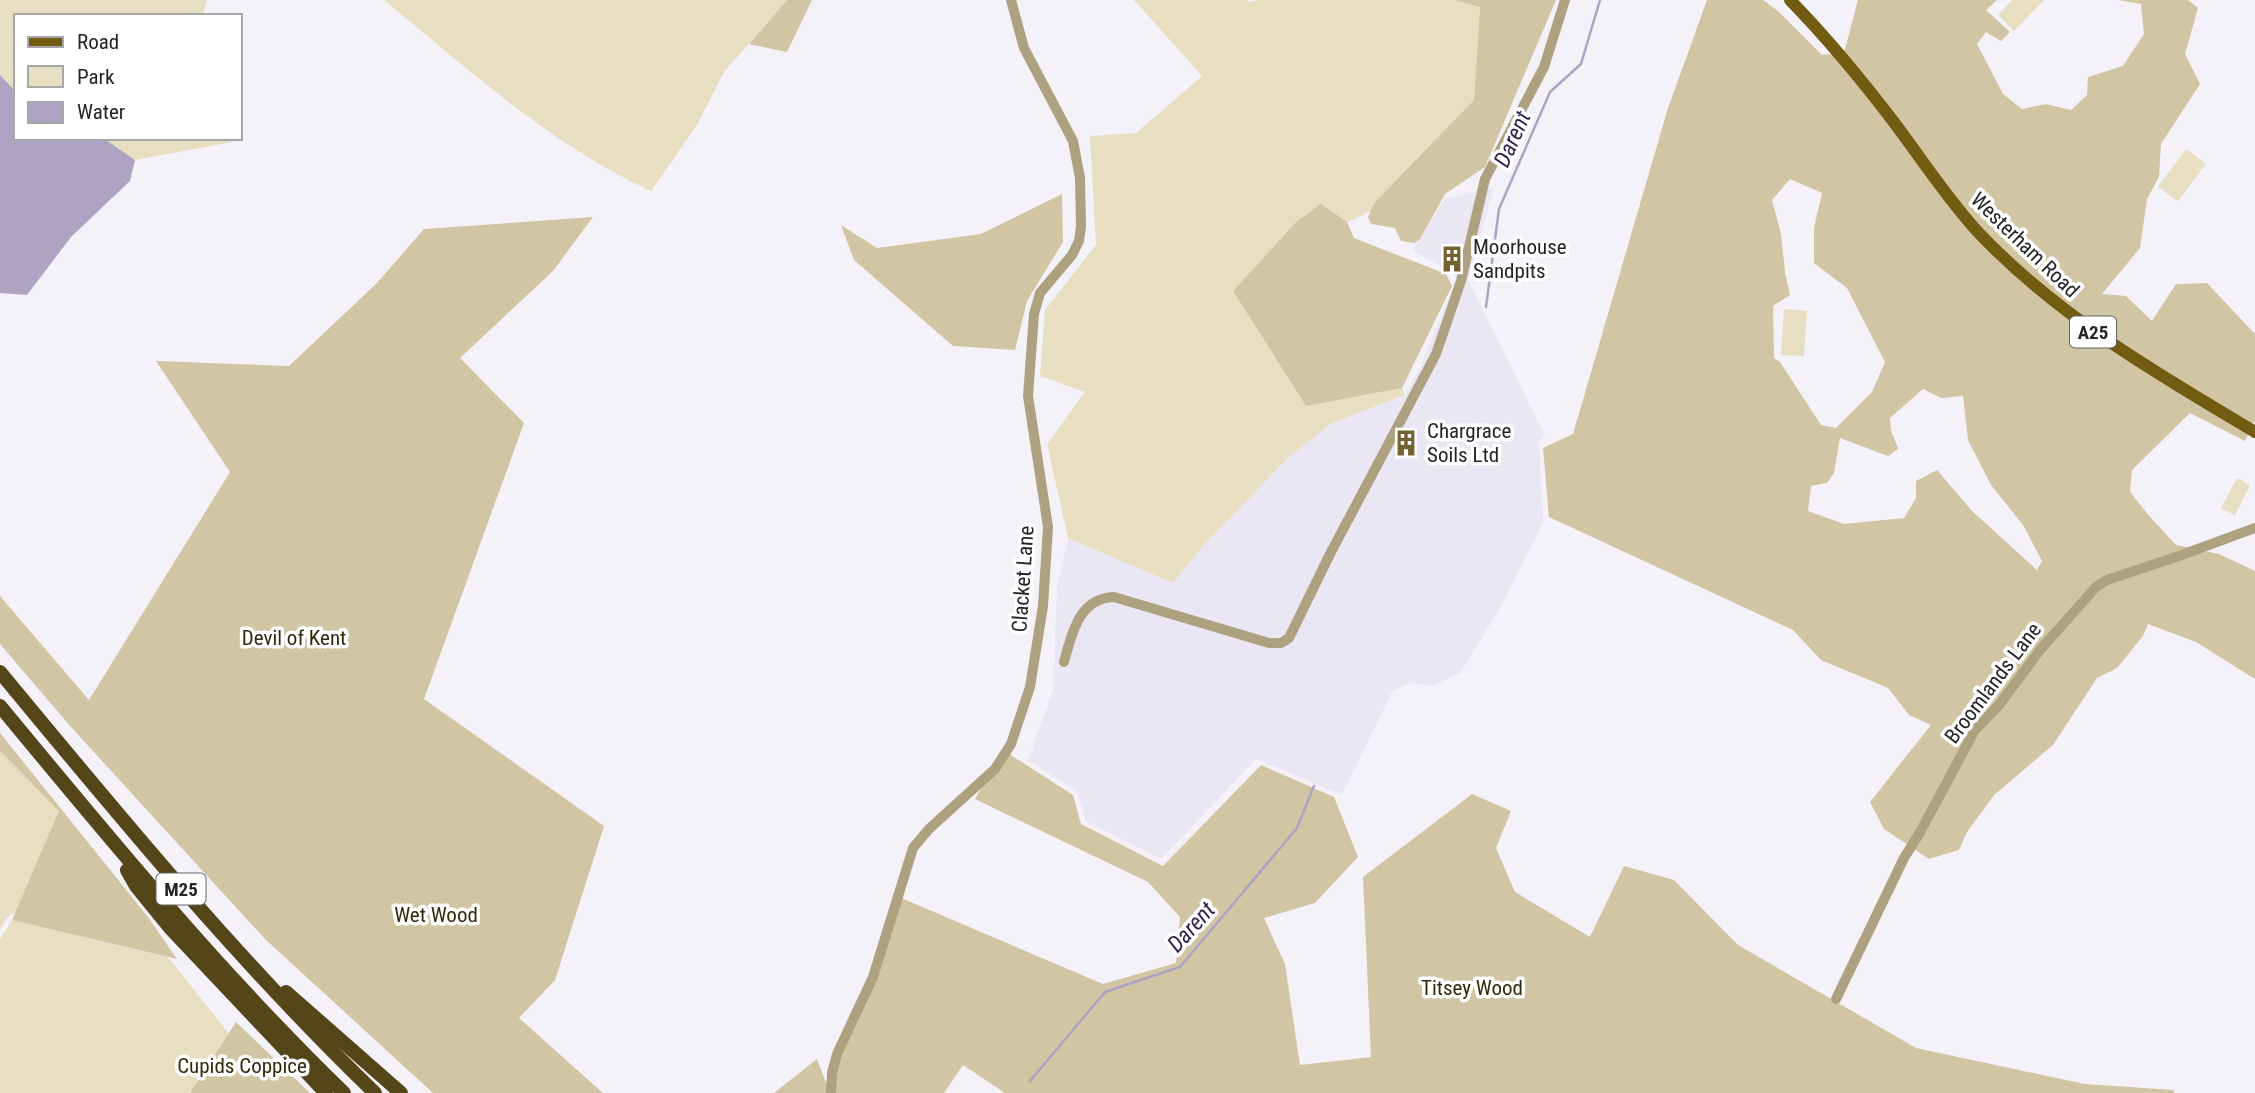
<svg xmlns="http://www.w3.org/2000/svg" width="2255" height="1093" font-family="'Roboto Condensed',sans-serif">
	<style>
		.built { fill: #eae6f3 }
		.green { fill: #e8dec2 }
		.forest { fill: #d1c5a3; fill-rule: evenodd }
		.water { fill: #ada4c4 }
		.lines { fill: none; stroke-linecap: round; stroke-linejoin: round }
		.stream { stroke: #ada4c4; stroke-width: 2.5 }
		.minor { stroke: #ada17f; stroke-width: 10 }
		.major { stroke: #725c12; stroke-width: 12 }
		.highway { stroke: #544619; stroke-width: 14 }
		.labels { text-anchor: middle; stroke-width: 7; stroke-linejoin: round; paint-order: stroke }
		.shield { fill: #fff; stroke: #666667; stroke-width: 2 }
		.shield-label { font-size: 19px; font-weight: bold; fill: #242426 }
		.street-label { font-size: 21px; fill: #242426; stroke: #fff }
		.poi-label { font-size: 21px; fill: #242426; stroke: #fff; text-anchor: start }
		.park-label { font-size: 21px; fill: #32290b; stroke: #fff }
		.water-label { font-size: 23px; font-style: italic; fill: #301f4b; stroke: #fff }
	</style>
	<rect width="100%" height="100%" fill="#f4f2f8"/>
	<polygon class="built" points="1494,188 1468,280 1545,435 1539,443 1543,523 1499,610 1460,673 1432,686 1410,683 1392,692 1342,795 1256,759 1161,859 1086,821 1077,791 1028,760 1053,690 1057,588 1068,538 1173,583 1201,548 1288,458 1332,423 1405,395 1418,372 1458,275 1412,251 1444,199"/>
	<g class="green">
		<polygon points="0,0 207,0 202,16 16,16 16,92 0,75"/>
		<path d="M 384,0 L 787,0 L 724,72 L 697,125 L 651,191 C 551,145 468,69 384,0 Z"/>
		<polygon points="1134,0 1247,0 1250,2 1257,0 1455,0 1480,7 1474,100 1375,202 1371,211 1347,222 1321,205 1297,221 1233,291 1306,406 1402,388 1405,395 1332,423 1288,458 1201,548 1173,583 1068,538 1047,444 1085,392 1040,376 1045,310 1096,245 1090,136 1136,133 1202,76"/>
		<polygon points="2012,0 2044,0 2014,31 1998,15"/>
		<polygon points="103,138 232,138 232,142 135,160"/>
		<polygon points="2186,149 2206,164 2178,201 2158,187"/>
		<polygon points="1784,309 1807,311 1804,356 1781,355"/>
		<polygon points="2237,478 2250,485 2235,515 2221,508"/>
		<polygon points="0,751 60,811 16,912 7,917 0,930"/>
		<polygon points="12,920 168,957 229,1034 193,1089 188,1093 0,1093 0,940"/>
	</g>
	<g class="forest">
		<polygon points="787,0 812,0 787,52 749,44"/>
		<polygon points="1455,0 1556,0 1485,167 1445,194 1420,239 1415,243 1401,241 1395,228 1371,224 1368,217 1375,202 1474,100 1480,7"/>
		<path d="M 1707,0 L 1763,0 L 1779,12 L 1822,55 L 1844,53 L 1858,0 L 1997,0 L 1986,10 L 2010,32 L 2001,41 L 1986,32 L 1977,44 L 2003,94 L 2022,109 L 2046,104 L 2071,110 L 2087,95 L 2088,77 L 2123,66 L 2144,34 L 2141,4 L 2118,0 L 2188,0 L 2198,8 L 2185,54 L 2200,84 L 2161,144 L 2159,177 L 2147,199 L 2140,248 L 2102,294 L 2126,296 L 2152,321 L 2176,284 L 2207,283 L 2255,334 L 2255,420 L 2245,441 L 2190,413 L 2132,470 L 2130,492 L 2151,518 L 2176,545 L 2219,554 L 2255,571 L 2255,679 L 2196,642 L 2148,624 L 2143,636 L 2117,668 L 2097,678 L 2053,745 L 1994,795 L 1967,832 L 1959,850 L 1929,859 L 1884,829 L 1870,802 L 1931,725 L 1909,715 L 1888,688 L 1821,660 L 1793,630 L 1549,517 L 1543,448 L 1573,434 L 1668,108 ZM 1790,179 L 1822,193 L 1814,228 L 1814,263 L 1847,288 L 1885,362 L 1872,392 L 1836,428 L 1821,425 L 1780,362 L 1774,358 L 1773,306 L 1790,295 L 1785,272 L 1781,234 L 1772,200 ZM 1923,389 L 1941,398 L 1963,396 L 1968,440 L 1991,485 L 2023,525 L 2042,561 L 2037,570 L 1972,511 L 1937,470 L 1916,481 L 1916,498 L 1904,518 L 1844,524 L 1808,511 L 1811,486 L 1827,483 L 1834,473 L 1840,438 L 1888,456 L 1898,449 L 1891,430 L 1890,418 Z"/>
		<polygon points="1062,194 1063,242 1027,301 1015,350 953,346 854,260 841,225 877,248 981,234"/>
		<polygon points="1321,204 1347,222 1354,238 1446,274 1452,286 1402,388 1306,406 1233,291 1297,221"/>
		<polygon points="593,217 553,271 460,358 524,423 424,699 604,826 555,980 519,1018 603,1093 433,1093 265,939 71,727 0,644 0,596 89,700 230,472 156,361 289,366 377,283 424,229"/>
		<polygon points="0,733 148,917 177,959 12,920 59,811 0,751"/>
		<polygon points="1003,750 1073,795 1081,824 1163,866 1261,765 1334,797 1358,857 1315,903 1264,918 1285,964 1300,1065 1371,1057 1363,877 1472,794 1511,811 1496,848 1515,892 1590,937 1624,866 1674,880 1738,945 1916,1048 2085,1084 2174,1090 2174,1093 1005,1093 963,1065 944,1093 831,1093 832,1073 899,897 1103,984 1176,963 1180,917 1148,882 975,799"/>
		<polygon points="236,1022 310,1093 190,1093"/>
		<polygon points="817,1059 830,1093 774,1093"/>
	</g>
	<polygon class="water" points="0,75 16,92 16,138 103,138 135,160 130,181 71,237 27,295 0,293"/>
	<g class="lines">
		<g class="stream">
			<polyline points="1486,307 1499,209 1550,92 1581,64 1600,0"/>
			<polyline points="1030,1081 1105,992 1180,967 1297,828 1314,786"/>
		</g>
		<g class="minor">
			<path d="M 1064,662 C 1072,633 1079,598 1114,597 L 1269,643 L 1281,643 L 1289,638 L 1330,554 L 1436,354 L 1461,281 L 1485,179 L 1544,67 L 1565,0"/>
			<polyline points="1836,999 1904,858 1919,834 1975,730 1999,705 2040,650 2096,587 2107,580 2179,556 2255,528"/>
			<polyline points="831,1093 832,1073 837,1054 873,977 913,848 929,829 995,769 1011,744 1030,687 1043,606 1048,527 1028,396 1034,314 1040,293 1072,255 1079,241 1081,226 1080,178 1073,141 1024,48 1011,0"/>
		</g>
		<path class="major" d="M 1790,0 C 1827,38 1861,79 1893,121 C 1921,158 1946,197 1977,231 C 2057,316 2156,373 2255,432"/>
		<g class="highway">
			<path d="M 0,672 C 120,817 239,962 375,1093"/>
			<path d="M 0,706 C 110,839 220,973 344,1093"/>
			<polyline points="127,870 136,886 171,929 326,1093"/>
			<polyline points="286,992 401,1093"/>
		</g>
	</g>
	<defs>
		<g id="building-bare" transform="scale(2.1)"><path d="M-4-6H4V6H1V3H-1V6H-4ZM-2.5-4.3h1.7v1.8h-1.7ZM.8-4.3h1.7v1.8H.8ZM-2.5-1h1.7V.8h-1.7ZM.8-1h1.7V.8H.8Z" fill="#736230" stroke="#fff" stroke-width="2.5" paint-order="stroke"/></g>
	</defs>
	<g fill-rule="evenodd">
		<use href="#building-bare" x="1452" y="259"/>
		<use href="#building-bare" x="1406" y="443"/>
	</g>
	<g class="labels">
		<g class="shield">
			<rect x="2070" y="316.5" width="46" height="31" rx="5"/>
			<rect x="156.5" y="873.5" width="49" height="31" rx="5"/>
		</g>
		<g class="shield-label">
			<text x="2093" y="339">A25</text>
			<text x="181" y="896">M25</text>
		</g>
		<g class="street-label">
			<text transform="translate(2025 245) rotate(44)" y="7">Westerham Road</text>
			<text transform="translate(1023 579) rotate(-86)" y="7">Clacket Lane</text>
			<text transform="translate(1993 683) rotate(-53)" y="7">Broomlands Lane</text>
		</g>
		<g class="poi-label">
			<text x="1473" y="254">Moorhouse<tspan x="1473" dy="24">Sandpits</tspan></text>
			<text x="1427" y="438">Chargrace<tspan x="1427" dy="24">Soils Ltd</tspan></text>
		</g>
		<g class="park-label">
			<text x="294" y="645">Devil of Kent</text>
			<text x="436" y="922">Wet Wood</text>
			<text x="1472" y="995">Titsey Wood</text>
			<text x="242" y="1073">Cupids Coppice</text>
		</g>
		<g class="water-label">
			<text transform="translate(1512 139) rotate(-66)" y="8">Darent</text>
			<text transform="translate(1191 927) rotate(-48)" y="8">Darent</text>
		</g>
	</g>
	<rect x="14" y="14" width="228" height="126" fill="#ffffff" stroke="#a7a7a8" stroke-width="2"/>
	<rect x="28" y="37" width="35" height="10" fill="#725c12" stroke="#a7a7a8" stroke-width="2"/>
	<text x="77" y="49" font-size="21" fill="#242426">Road</text>
	<rect x="28" y="66" width="35" height="21" fill="#e8dec2" stroke="#a7a7a8" stroke-width="2"/>
	<text x="77" y="84" font-size="21" fill="#242426">Park</text>
	<rect x="28" y="102" width="35" height="21" fill="#ada4c4" stroke="#a7a7a8" stroke-width="2"/>
	<text x="77" y="119" font-size="21" fill="#242426">Water</text>
</svg>
